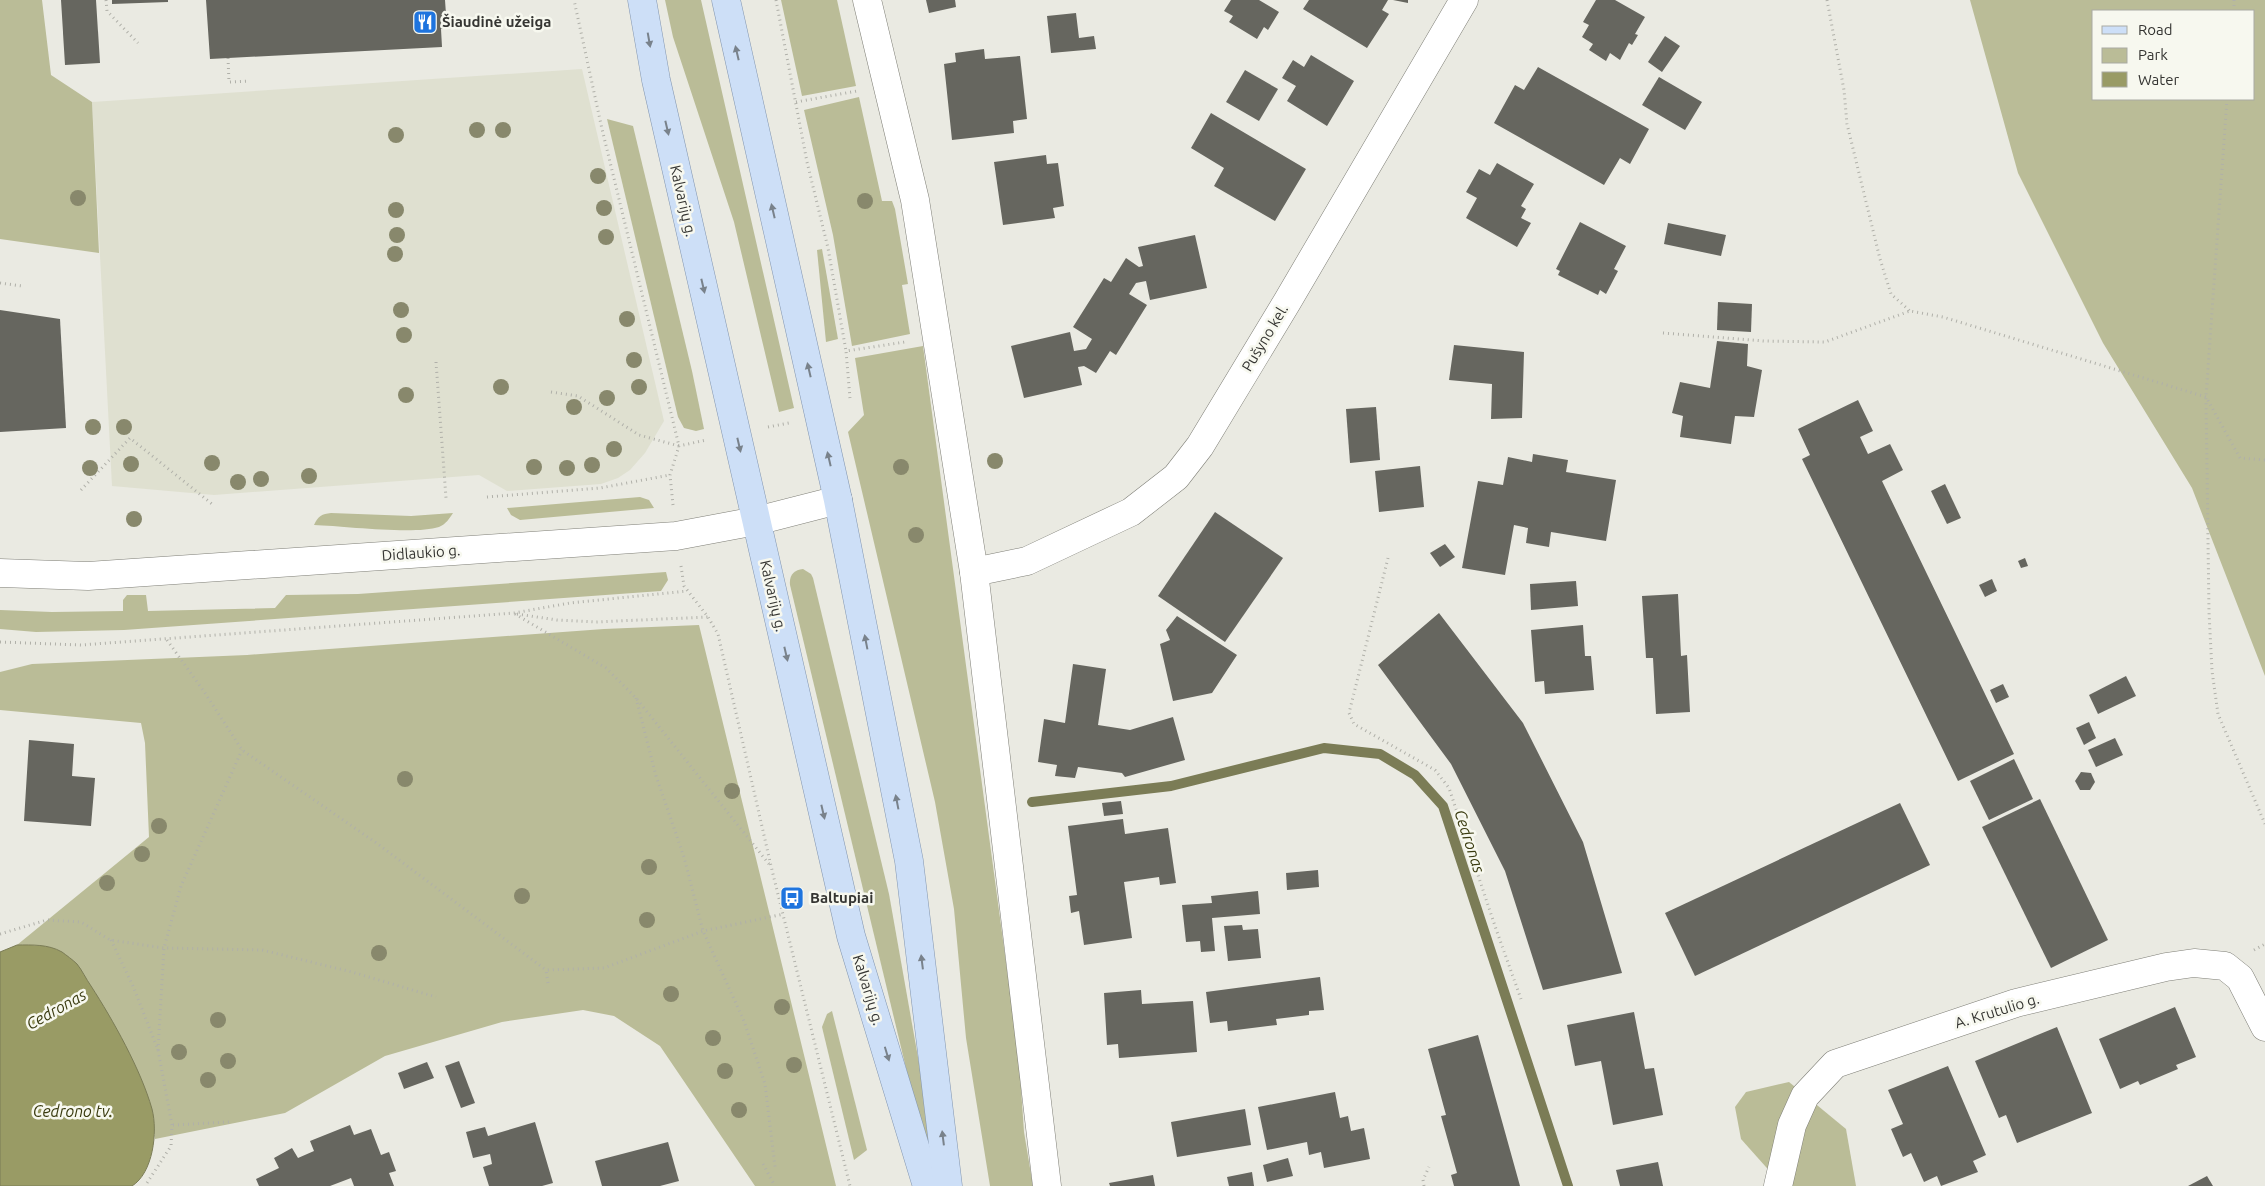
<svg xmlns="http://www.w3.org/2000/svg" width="2265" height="1186" font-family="Ubuntu,sans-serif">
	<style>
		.built { fill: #dfe0d0 }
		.green { fill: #babc97; fill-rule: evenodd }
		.water { fill: #999b65; stroke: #7b7c56 }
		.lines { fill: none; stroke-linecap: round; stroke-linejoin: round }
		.stream { stroke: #7b7c56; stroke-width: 10 }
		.building { fill: #66665f }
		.minor-casing { stroke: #7f7f77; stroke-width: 29 }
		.major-casing { stroke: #8295af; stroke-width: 29 }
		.path { stroke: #b0b0a9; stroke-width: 3; stroke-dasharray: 1 4; stroke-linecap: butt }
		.minor { stroke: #fff; stroke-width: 28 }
		.major { stroke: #cddff7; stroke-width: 28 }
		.tree { fill: #88886c }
		.oneway { fill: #79828b }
		.labels { text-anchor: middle; stroke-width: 5; stroke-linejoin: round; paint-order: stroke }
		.poi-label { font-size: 15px; font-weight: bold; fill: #353532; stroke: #f7f8ef; text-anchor: start }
		.street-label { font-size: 15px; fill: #353532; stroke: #f7f8ef }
		.water-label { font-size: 16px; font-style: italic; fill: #3a3b10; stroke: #f7f8ef }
	</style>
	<rect width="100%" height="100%" fill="#eaeae2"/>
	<polygon class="built" points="582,69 664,421 645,453 630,470 618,478 601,484 507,491 479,475 214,495 112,486 92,102"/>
	<g class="green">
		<polygon points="0,0 42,0 51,75 92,102 99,253 0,239"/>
		<polygon points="665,0 701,0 794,408 779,412 734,222 673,37"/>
		<polygon points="781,0 837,0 856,86 802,96"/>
		<path d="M 1970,0 L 2265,0 L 2265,676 L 2192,488 L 2103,343 L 2018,173 ZM 2094,11 L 2254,11 L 2254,99 L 2094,99 Z"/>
		<polygon points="859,97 882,201 892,201 895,209 908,284 902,285 910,334 852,346 833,235 804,110"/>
		<polygon points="607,119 633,126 692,371 704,429 696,431 684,428 678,417"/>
		<polygon points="822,249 838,339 826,342 817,250"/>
		<polygon points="923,346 1019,1059 1024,1132 1033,1186 990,1186 966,1038 954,909 935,802 848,432 864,415 855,358"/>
		<polygon points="640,497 649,500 654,508 520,520 511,515 507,508"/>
		<path d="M 331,513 L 411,516 L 453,513 C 449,519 446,524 439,527 C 414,535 344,526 314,525 C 318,516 322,514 331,513 Z"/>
		<path d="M 803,569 L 811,574 L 813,578 L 889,894 L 933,1142 L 930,1146 L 924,1143 L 790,585 C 789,575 794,570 803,569 Z"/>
		<polygon points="666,572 668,580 661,591 124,630 36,632 0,629 0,610 52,612 123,611 123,600 127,595 146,595 148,611 275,608 286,595 358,594"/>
		<polygon points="699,625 836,1186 755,1186 660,1046 614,1016 583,1010 502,1022 385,1056 285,1113 155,1139 152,1110 40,945 17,945 149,837 145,743 141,723 0,710 0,672 32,664 247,655 604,629"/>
		<polygon points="832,1011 867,1150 854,1160 822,1027 827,1014"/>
		<polygon points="1789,1082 1846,1129 1856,1186 1783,1186 1741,1139 1735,1107 1746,1092"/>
	</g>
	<path class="water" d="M 17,945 C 32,945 48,944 62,952 C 66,955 73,960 77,964 C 82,970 86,979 91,986 C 113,1020 141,1070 152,1109 C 158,1132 153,1173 132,1186 L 0,1186 L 0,952 Z"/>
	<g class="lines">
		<polyline class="stream" points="1032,802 1171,786 1324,748 1380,754 1415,775 1443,806 1568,1186"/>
	</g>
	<g class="building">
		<polygon points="61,0 96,0 100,63 65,65"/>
		<polygon points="112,0 168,0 168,2 112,4"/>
		<polygon points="206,0 445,0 447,29 441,29 442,47 210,59"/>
		<polygon points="926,0 955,0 956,7 929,13"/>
		<polygon points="1231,0 1259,0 1279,12 1268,30 1264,27 1257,39 1229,22 1233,16 1224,11"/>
		<polygon points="1309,0 1388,0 1382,10 1389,14 1367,48 1303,9"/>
		<polygon points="1393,0 1408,0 1408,3"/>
		<polygon points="1596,0 1615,0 1645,17 1635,34 1638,35 1632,45 1629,43 1620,60 1610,53 1606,61 1589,50 1593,44 1582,37 1589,25 1583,22"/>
		<polygon points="1076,13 1079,38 1094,36 1096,49 1051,53 1047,16"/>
		<polygon points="1665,36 1680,46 1662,72 1648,62"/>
		<polygon points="984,49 985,59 1020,56 1027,119 1013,121 1014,133 952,140 944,64 956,62 955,53"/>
		<polygon points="1311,55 1354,81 1327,126 1287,101 1296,86 1282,78 1293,60 1304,67"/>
		<polygon points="1538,67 1649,129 1630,164 1620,158 1604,185 1494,123 1515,85 1524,90"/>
		<polygon points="1245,70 1278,89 1259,121 1226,102"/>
		<polygon points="1659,77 1702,102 1685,130 1642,105"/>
		<polygon points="1211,113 1306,169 1275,221 1214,186 1224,168 1191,148"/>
		<polygon points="1046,155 1047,164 1058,163 1064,206 1053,208 1055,218 1003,225 994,162"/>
		<polygon points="1497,163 1534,184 1521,206 1526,209 1521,218 1531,223 1517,247 1466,218 1477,198 1466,192 1479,169 1490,175"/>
		<polygon points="1580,222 1626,246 1614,269 1618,271 1606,294 1600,290 1598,295 1558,275 1560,271 1556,269"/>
		<polygon points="1668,223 1726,235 1721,256 1664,244"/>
		<polygon points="1195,235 1207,288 1150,300 1146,281 1136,283 1129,294 1147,305 1116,355 1110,351 1096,373 1084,366 1078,367 1082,385 1024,398 1011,346 1070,332 1074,351 1086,349 1092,339 1073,327 1104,278 1111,282 1126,258 1139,267 1143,266 1138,247"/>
		<polygon points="1718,302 1752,304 1751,332 1717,330"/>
		<polygon points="0,310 60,319 66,428 0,432"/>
		<polygon points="1717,341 1748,344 1747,366 1762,370 1754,417 1735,416 1731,444 1680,437 1683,416 1672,413 1680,382 1710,388"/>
		<polygon points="1454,345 1524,352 1522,418 1491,419 1492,384 1449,380"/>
		<polygon points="1858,400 1873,431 1860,437 1868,454 1890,444 1903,470 1882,481 2014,754 1958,781 1802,459 1810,455 1798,429"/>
		<polygon points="1376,407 1380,460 1350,463 1346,409"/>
		<polygon points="1533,454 1568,460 1566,472 1616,480 1606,541 1551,532 1549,547 1526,543 1528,528 1514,525 1505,575 1462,568 1478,481 1503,485 1508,457 1532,462"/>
		<polygon points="1420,466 1424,507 1379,512 1375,471"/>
		<polygon points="1945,484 1961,518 1947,524 1931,491"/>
		<polygon points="1215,512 1283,558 1225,642 1158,596"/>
		<polygon points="1445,544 1455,557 1440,567 1430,553"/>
		<polygon points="2025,558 2028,566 2021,568 2018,561"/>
		<polygon points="1992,579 1997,591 1985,597 1979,585"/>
		<polygon points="1576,581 1578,606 1531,610 1530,584"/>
		<polygon points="1678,594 1681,656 1687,655 1690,712 1656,714 1653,658 1646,658 1642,596"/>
		<polygon points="1439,613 1523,723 1583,842 1622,973 1543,990 1505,871 1451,764 1378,665"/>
		<polygon points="1177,616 1237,655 1212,693 1173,701 1160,644 1170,640 1166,630"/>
		<polygon points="1583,625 1585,656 1591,656 1594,690 1545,694 1544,681 1535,682 1531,630"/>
		<polygon points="1073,664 1106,669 1098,725 1130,730 1173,717 1185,760 1125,777 1122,773 1078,767 1075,778 1055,776 1057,765 1038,762 1044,719 1065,723"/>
		<polygon points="2126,676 2136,696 2098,714 2089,695"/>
		<polygon points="2003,684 2009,697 1996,703 1990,690"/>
		<polygon points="2089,722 2096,738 2084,745 2076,728"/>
		<polygon points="2115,738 2123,755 2096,767 2088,750"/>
		<polygon points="29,740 74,744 72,776 95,778 91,826 24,821"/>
		<polygon points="2014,759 2033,799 1989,820 1970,781"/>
		<polygon points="2081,772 2091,773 2095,782 2090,790 2080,790 2075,781"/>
		<polygon points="2040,799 2108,940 2051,968 1982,827"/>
		<polygon points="1121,801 1123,814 1104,816 1102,803"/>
		<polygon points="1900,803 1930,865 1695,976 1665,913"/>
		<polygon points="1123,819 1125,834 1168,828 1176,883 1160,885 1159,877 1124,882 1132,938 1084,945 1079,911 1071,913 1069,896 1077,895 1068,826"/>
		<polygon points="1318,870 1319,887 1287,890 1286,873"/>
		<polygon points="1258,891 1260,914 1212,918 1215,951 1201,952 1200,941 1186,942 1182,905 1212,903 1211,896"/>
		<polygon points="1242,925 1243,930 1258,929 1261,958 1228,961 1224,926"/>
		<polygon points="1320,977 1324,1010 1309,1011 1309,1015 1276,1019 1277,1025 1228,1031 1227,1021 1210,1023 1206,992"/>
		<polygon points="1141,990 1142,1004 1193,1001 1197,1052 1119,1058 1118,1044 1107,1045 1104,993"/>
		<polygon points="2175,1007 2196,1057 2176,1065 2178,1069 2140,1085 2138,1081 2120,1089 2099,1039"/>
		<polygon points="1634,1012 1645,1069 1654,1068 1663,1115 1613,1125 1601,1061 1575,1066 1567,1025"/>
		<polygon points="2057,1027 2092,1113 2017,1143 2006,1115 1999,1118 1975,1061"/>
		<polygon points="1478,1035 1520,1186 1454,1186 1451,1175 1457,1173 1441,1116 1446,1115 1428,1049"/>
		<polygon points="459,1061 475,1103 461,1108 445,1066"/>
		<polygon points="427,1062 434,1078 404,1089 398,1073"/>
		<polygon points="1948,1066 1986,1155 1973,1161 1978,1172 1941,1186 1937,1176 1924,1182 1911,1153 1903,1157 1891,1129 1903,1124 1888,1090"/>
		<polygon points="1335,1092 1340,1118 1348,1116 1351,1131 1364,1128 1370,1159 1324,1168 1321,1152 1309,1155 1307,1142 1267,1150 1258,1107"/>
		<polygon points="1245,1109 1251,1145 1177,1157 1171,1122"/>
		<polygon points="535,1122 553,1183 542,1186 489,1186 483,1167 492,1164 490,1154 473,1158 466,1132 485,1127 488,1136"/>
		<polygon points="350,1125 354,1135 371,1129 381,1155 389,1152 396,1171 389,1173 394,1186 354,1186 351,1178 330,1186 259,1186 256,1179 279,1168 274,1158 292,1148 298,1158 314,1151 310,1141"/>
		<polygon points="668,1142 679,1181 660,1186 602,1186 595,1161"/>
		<polygon points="1288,1158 1293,1176 1267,1182 1263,1165"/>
		<polygon points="1658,1162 1663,1186 1620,1186 1616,1170"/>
		<polygon points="1252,1172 1254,1186 1229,1186 1227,1177"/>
		<polygon points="1153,1175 1155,1186 1110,1186 1109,1183"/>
		<polygon points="2207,1176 2213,1186 2188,1186"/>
	</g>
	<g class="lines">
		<g class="minor-casing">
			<g id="minor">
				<polyline points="867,0 915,200 974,572 1047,1186"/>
				<polyline points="974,572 1027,561 1131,512 1176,477 1200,446 1287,302 1464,0"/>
				<polyline points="0,573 88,576 676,536 756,521 838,500"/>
				<polyline points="1778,1186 1792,1125 1805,1096 1835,1064 2016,1003 2166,967 2194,963 2225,966 2240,978 2265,1027"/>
			</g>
		</g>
		<g class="major-casing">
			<g id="major">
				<polyline points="642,0 656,80 851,936 927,1186"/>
				<polyline points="726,0 838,500 909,861 948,1186"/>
			</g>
		</g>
		<g class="path">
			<polyline points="106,0 107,11 138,43"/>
			<polyline points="776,0 807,162 828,248 846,351"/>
			<polyline points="1827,0 1844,90 1847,124 1880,259 1891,294 1910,311"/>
			<polyline points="2234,11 2234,0"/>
			<polyline points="228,58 229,82 249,81"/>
			<polyline points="2227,99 2206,397 2209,612 2212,671 2218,714 2265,824"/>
			<polyline points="796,102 857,91"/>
			<polyline points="0,283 22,286"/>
			<polyline points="1663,333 1764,341 1825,342 1910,311 1943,317 2206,397 2240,458 2265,460"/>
			<polyline points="436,362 446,498"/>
			<polyline points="551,392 578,396 639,435 679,446 602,129 574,0"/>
			<polyline points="850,398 846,351 905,342"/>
			<polyline points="768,427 789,423"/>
			<polyline points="81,490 130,438 212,504"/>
			<polyline points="487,497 600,488 670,475"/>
			<polyline points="673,505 670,475 679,446 706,440"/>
			<polyline points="1388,558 1349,713 1354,724 1435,770 1449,788 1496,929 1521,999"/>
			<polyline points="681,566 684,586 708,617 718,634 771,866 850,1186"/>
			<polyline points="515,614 606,668 636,698 769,864"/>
			<polyline points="517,614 557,620 595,622 708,617"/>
			<polyline points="167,640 205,693 242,750 375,842 546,970"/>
			<polyline points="0,642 81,645 514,613 570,603 687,591"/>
			<polyline points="636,698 656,776 684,857 703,931 744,1021 765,1084 775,1167"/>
			<polyline points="0,934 47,920 81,922 110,940 164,948 262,950 352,972 436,997"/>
			<polyline points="111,940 133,986 158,1050 172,1125 171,1146 145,1186"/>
			<polyline points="2254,950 2265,944"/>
			<polyline points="548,983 546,970 604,968 703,931 784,914"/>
			<polyline points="158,1050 164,948 181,886 242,750"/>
			<polyline points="173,1125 229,1122"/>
			<polyline points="763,1164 775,1186"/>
			<polyline points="1424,1186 1423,1180 1429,1167"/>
		</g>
		<use href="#minor" class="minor"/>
		<use href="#major" class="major"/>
	</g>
	<g class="tree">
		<circle cx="477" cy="130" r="8"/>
		<circle cx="503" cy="130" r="8"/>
		<circle cx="396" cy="135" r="8"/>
		<circle cx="598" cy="176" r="8"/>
		<circle cx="78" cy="198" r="8"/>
		<circle cx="865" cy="201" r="8"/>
		<circle cx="604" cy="208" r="8"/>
		<circle cx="396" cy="210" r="8"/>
		<circle cx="397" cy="235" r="8"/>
		<circle cx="606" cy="237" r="8"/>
		<circle cx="395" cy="254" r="8"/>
		<circle cx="401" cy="310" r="8"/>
		<circle cx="627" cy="319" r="8"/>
		<circle cx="404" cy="335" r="8"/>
		<circle cx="634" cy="360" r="8"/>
		<circle cx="501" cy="387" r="8"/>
		<circle cx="639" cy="387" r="8"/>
		<circle cx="406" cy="395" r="8"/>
		<circle cx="607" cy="398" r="8"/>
		<circle cx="574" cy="407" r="8"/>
		<circle cx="93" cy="427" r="8"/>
		<circle cx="124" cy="427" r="8"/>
		<circle cx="614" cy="449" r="8"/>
		<circle cx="995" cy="461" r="8"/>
		<circle cx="212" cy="463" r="8"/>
		<circle cx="131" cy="464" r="8"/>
		<circle cx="592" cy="465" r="8"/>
		<circle cx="534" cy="467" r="8"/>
		<circle cx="901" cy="467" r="8"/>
		<circle cx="90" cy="468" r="8"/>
		<circle cx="567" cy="468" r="8"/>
		<circle cx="309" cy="476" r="8"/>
		<circle cx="261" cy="479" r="8"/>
		<circle cx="238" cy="482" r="8"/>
		<circle cx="134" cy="519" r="8"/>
		<circle cx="916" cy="535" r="8"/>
		<circle cx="405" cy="779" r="8"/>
		<circle cx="732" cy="791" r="8"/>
		<circle cx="159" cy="826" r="8"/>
		<circle cx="142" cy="854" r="8"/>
		<circle cx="649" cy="867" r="8"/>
		<circle cx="107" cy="883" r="8"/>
		<circle cx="522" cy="896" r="8"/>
		<circle cx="647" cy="920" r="8"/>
		<circle cx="379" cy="953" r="8"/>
		<circle cx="671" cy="994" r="8"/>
		<circle cx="782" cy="1007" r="8"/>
		<circle cx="218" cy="1020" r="8"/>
		<circle cx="713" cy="1038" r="8"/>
		<circle cx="179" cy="1052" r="8"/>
		<circle cx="228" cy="1061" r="8"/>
		<circle cx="794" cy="1065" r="8"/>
		<circle cx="725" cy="1071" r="8"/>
		<circle cx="208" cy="1080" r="8"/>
		<circle cx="739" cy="1110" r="8"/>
	</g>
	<defs><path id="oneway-solid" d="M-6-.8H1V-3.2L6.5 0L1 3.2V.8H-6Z" transform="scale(1.25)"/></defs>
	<g class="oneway">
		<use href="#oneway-solid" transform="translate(649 40) rotate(80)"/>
		<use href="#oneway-solid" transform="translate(737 53) rotate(-103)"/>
		<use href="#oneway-solid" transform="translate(667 128) rotate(77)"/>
		<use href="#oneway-solid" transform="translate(773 211) rotate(-103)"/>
		<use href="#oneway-solid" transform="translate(703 286) rotate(77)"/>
		<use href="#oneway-solid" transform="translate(809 370) rotate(-103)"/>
		<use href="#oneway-solid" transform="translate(739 445) rotate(77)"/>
		<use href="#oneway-solid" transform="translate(829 459) rotate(-103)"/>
		<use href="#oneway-solid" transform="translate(866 642) rotate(-101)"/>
		<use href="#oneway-solid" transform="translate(786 654) rotate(77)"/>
		<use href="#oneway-solid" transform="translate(897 802) rotate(-101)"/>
		<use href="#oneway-solid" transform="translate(823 812) rotate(77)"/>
		<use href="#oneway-solid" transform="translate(922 962) rotate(-97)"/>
		<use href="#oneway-solid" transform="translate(887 1054) rotate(73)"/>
		<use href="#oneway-solid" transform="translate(943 1138) rotate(-97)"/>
	</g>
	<defs>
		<g id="restaurant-square" transform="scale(1.25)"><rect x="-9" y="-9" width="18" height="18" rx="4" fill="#1e74de" stroke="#f7f8ef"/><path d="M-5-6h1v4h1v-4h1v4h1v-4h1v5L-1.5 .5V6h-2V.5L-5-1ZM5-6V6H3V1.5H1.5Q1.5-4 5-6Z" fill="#fff"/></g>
		<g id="bus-square" transform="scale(1.25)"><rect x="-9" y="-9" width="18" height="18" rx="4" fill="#1e74de" stroke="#f7f8ef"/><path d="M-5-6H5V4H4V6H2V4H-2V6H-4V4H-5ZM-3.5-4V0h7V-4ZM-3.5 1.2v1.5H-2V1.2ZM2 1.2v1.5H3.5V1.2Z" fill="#fff"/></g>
	</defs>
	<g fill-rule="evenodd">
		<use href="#restaurant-square" x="425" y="22"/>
		<use href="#bus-square" x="792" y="898"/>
	</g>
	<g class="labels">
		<g class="poi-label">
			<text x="442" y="27">Šiaudinė užeiga</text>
			<text x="810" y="903">Baltupiai</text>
		</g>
		<g class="street-label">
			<text transform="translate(683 201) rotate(77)" y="5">Kalvarijų g.</text>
			<text transform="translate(1265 338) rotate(-59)" y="5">Pušyno kel.</text>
			<text transform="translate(421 553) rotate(-4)" y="5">Didlaukio g.</text>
			<text transform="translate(773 596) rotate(77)" y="5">Kalvarijų g.</text>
			<text transform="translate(868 990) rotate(73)" y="5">Kalvarijų g.</text>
			<text transform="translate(1997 1011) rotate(-17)" y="5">A. Krutulio g.</text>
		</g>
		<g class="water-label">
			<text transform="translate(1470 841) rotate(72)" y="6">Cedronas</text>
			<text transform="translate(56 1009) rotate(-29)" y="6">Cedronas</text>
			<text x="73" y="1117">Cedrono tv.</text>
		</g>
	</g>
	<rect x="2092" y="10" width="162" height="90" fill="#f7f8ef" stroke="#a9aaa3"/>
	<rect x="2102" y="26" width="25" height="8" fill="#cddff7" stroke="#a9aaa3"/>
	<text x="2138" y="35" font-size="15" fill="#353532">Road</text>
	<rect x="2102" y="48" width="25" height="15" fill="#babc97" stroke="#a9aaa3"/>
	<text x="2138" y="60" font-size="15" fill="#353532">Park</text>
	<rect x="2102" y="72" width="25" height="15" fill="#999b65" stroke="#a9aaa3"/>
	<text x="2138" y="85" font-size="15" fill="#353532">Water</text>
</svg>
